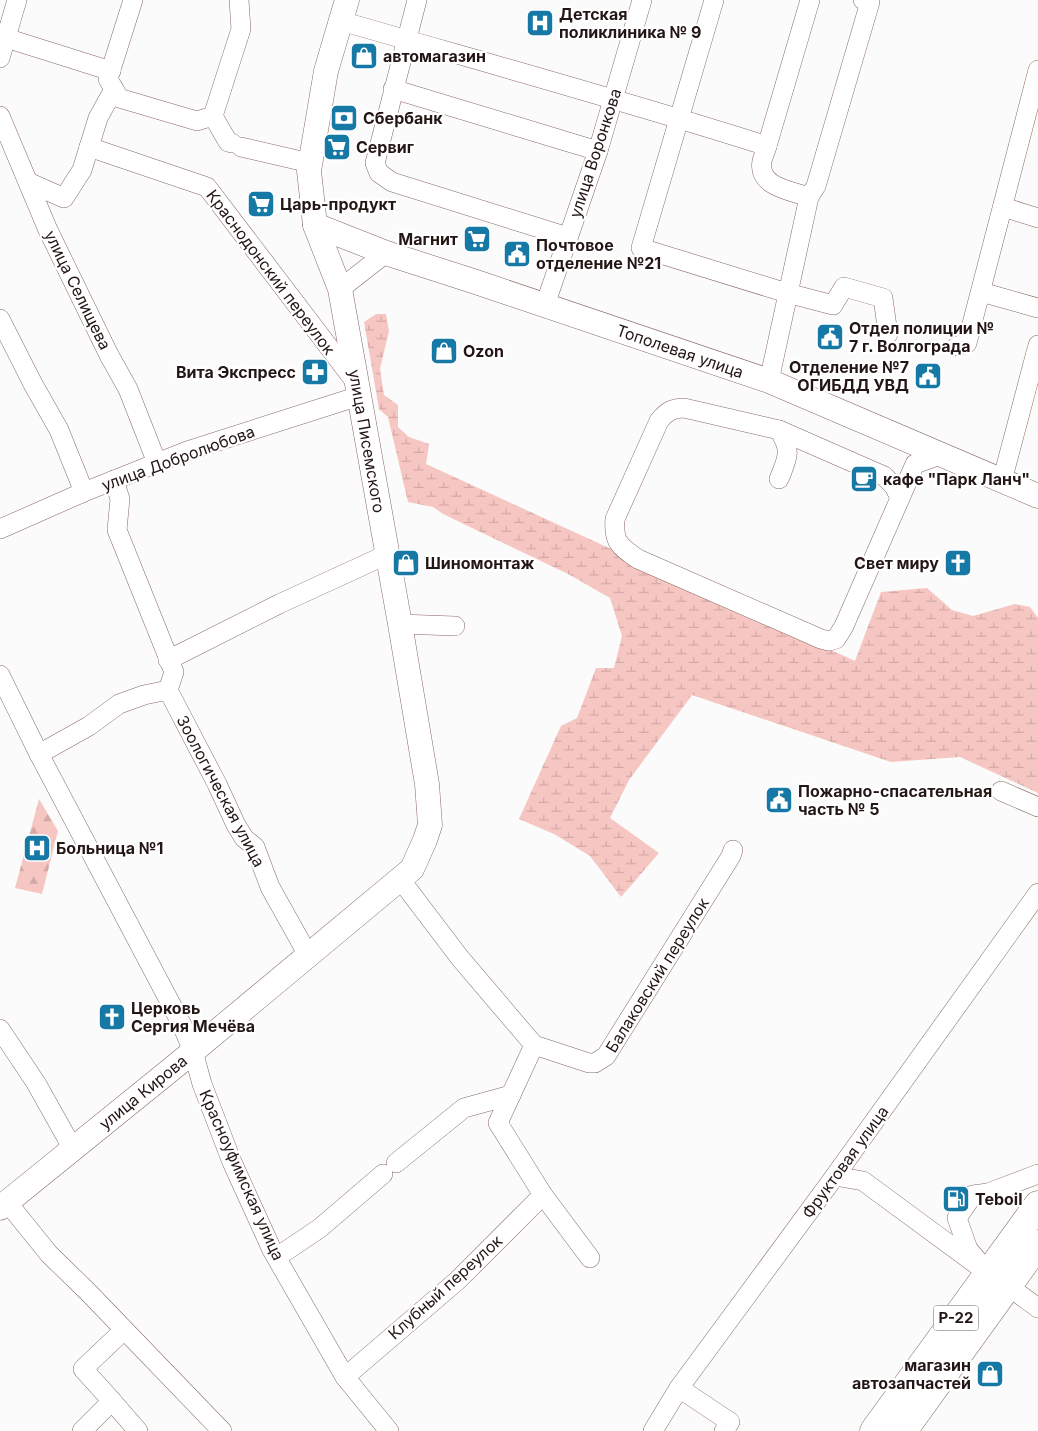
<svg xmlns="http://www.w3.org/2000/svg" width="1038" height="1431" font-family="Inter,sans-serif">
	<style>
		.forest { fill: url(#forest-firs) }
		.wetland { fill: url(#wetland-marsh) }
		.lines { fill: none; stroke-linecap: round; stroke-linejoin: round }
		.minor-casing { stroke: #896864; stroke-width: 20 }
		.major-casing { stroke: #896864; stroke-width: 25 }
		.highway-casing { stroke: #896864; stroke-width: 29 }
		.minor { stroke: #fff; stroke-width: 19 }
		.major { stroke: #fff; stroke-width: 24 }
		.highway { stroke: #fff; stroke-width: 28 }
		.labels { text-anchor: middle; stroke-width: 4.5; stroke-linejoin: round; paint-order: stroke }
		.shield { fill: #fff; stroke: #665c5b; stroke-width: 1 }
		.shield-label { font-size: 15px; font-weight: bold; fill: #241615 }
		.poi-label { font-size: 16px; font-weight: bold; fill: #241615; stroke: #fff; text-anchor: start }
		.street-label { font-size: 16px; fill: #241615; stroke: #fff }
	</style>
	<defs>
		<pattern id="forest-firs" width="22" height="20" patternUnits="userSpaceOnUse" patternTransform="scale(1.25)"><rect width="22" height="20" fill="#f6c6c2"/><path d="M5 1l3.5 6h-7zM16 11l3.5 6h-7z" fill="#d3a9a6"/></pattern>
		<pattern id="wetland-marsh" width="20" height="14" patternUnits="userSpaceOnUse" patternTransform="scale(1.25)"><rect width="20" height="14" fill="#f6c6c2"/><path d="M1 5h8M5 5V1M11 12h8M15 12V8" fill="none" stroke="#d3a9a6"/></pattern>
	</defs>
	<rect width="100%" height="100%" fill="#fbfbfb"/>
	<polygon class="forest" points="39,799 58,831 42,894 15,888"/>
	<polygon class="wetland" points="376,314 386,314 389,331 380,369 384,395 398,405 398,427 409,437 429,444 426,464 855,661 881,592 927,588 952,610 973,616 1015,604 1030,607 1038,618 1038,793 960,757 891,762 692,695 629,780 610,818 659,853 621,897 590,856 554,834 519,819 561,726 577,718 596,668 614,668 622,636 610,598 570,575 443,514 433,507 408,502 388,417 379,409 364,322"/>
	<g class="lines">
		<g class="minor-casing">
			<g id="minor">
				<polyline points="133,0 108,79 119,98 197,121 213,116 241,29 239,0"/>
				<polyline points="417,0 375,163 379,173 392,182 568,237"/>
				<polyline points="714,0 641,248 787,293 833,305 844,287 883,298 888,334"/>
				<path d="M 341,21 C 483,62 626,101 767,146 C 766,151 763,156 762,161 C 757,187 792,191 809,197"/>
				<polyline points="6,38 111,71"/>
				<polyline points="0,58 17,0"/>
				<polyline points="393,89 598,151"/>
				<polyline points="0,116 48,230 109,355 128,389 157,463"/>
				<polyline points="213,116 228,142 232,143"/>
				<polyline points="767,146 810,0"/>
				<polyline points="89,147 207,187 357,384"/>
				<polyline points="241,147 310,163"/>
				<polyline points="28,182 64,198 82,170 98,118 114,89"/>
				<polyline points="1003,207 1038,218"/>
				<polyline points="340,289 386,253"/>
				<polyline points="981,292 1038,308"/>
				<polyline points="545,305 598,151 642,0"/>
				<polyline points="0,319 33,384 59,430 84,492"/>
				<polyline points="957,346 967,343 1038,70"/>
				<polyline points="769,381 809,197 816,186 870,2 863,0"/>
				<polyline points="779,430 884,476 894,486 900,498"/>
				<path d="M 779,479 C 788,457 792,451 779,430 L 684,408 C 673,408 667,411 659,421 L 615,519 C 613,542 620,547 638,559 L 821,639 L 829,641 L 836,639 L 844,626 L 915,464 L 940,455"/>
				<polyline points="114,480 120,499 117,530 174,672 168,690 217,784 236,825 244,838 255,847 270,887 308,955"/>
				<polyline points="1002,481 1038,345"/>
				<polyline points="0,529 84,492 187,451 359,396"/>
				<polyline points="400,624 455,626"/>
				<polyline points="168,660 279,604 388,554"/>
				<polyline points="0,675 39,754 182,1025 193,1051 202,1084 232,1162 272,1250 345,1377 389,1431"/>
				<polyline points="39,754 89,726 119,704 144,695 168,690"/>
				<polyline points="1001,791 1038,807"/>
				<polyline points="400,879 460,958 534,1045 589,1063 595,1063 606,1056 731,856 733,850"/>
				<polyline points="0,1029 36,1083 73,1149"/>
				<polyline points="534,1045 498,1123 543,1195 590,1258"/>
				<polyline points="396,1163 464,1108 511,1095"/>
				<polyline points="835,1176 863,1181 988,1273"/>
				<polyline points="7,1202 49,1254 88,1292 222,1431"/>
				<polyline points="277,1257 320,1228 383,1174"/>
				<polyline points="978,1261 968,1249 957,1218 973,1195 988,1193 1038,1174"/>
				<polyline points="1008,1286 1038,1308"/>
				<polyline points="345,1377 458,1280 543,1195"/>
				<polyline points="679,1388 730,1422 724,1431"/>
				<polyline points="112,1401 138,1431"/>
				<polyline points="82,1431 112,1401 83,1369 124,1330"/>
				<polyline points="653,1431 679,1388 835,1176 1038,893"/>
			</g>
		</g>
		<g class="major-casing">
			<g id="major">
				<polyline points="315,225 386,253 476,282 769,381 1038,496"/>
				<polyline points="0,1208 179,1063 412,869 425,840 430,825 427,784 400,624 340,289 315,225 309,171 326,71 347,0"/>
			</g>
		</g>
		<g class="highway-casing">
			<g id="highway">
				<polyline points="874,1431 1038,1205"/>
				<polyline points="903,1431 1038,1244"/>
			</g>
		</g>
		<use href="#minor" class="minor"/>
		<use href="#major" class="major"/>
		<use href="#highway" class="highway"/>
	</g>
	<defs>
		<g id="hospital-square" transform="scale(1.4375)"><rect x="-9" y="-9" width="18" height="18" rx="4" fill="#1678a5" stroke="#fff"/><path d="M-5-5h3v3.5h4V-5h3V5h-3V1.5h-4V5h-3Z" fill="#fff"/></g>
		<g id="shop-square" transform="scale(1.4375)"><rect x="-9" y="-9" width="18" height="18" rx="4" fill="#1678a5" stroke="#fff"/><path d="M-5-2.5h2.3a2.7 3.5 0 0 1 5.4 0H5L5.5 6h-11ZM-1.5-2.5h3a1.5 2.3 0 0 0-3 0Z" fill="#fff"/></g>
		<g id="bank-square" transform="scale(1.4375)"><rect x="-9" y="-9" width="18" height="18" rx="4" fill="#1678a5" stroke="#fff"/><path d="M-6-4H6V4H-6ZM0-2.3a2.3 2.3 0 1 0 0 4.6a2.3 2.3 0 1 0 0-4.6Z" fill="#fff"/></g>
		<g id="supermarket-square" transform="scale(1.4375)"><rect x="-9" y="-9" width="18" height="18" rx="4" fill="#1678a5" stroke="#fff"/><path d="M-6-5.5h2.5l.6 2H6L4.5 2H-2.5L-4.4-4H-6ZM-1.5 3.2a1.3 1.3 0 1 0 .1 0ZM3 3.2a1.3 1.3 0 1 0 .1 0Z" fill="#fff"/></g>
		<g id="civic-square" transform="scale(1.4375)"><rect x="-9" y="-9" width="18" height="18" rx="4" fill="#1678a5" stroke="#fff"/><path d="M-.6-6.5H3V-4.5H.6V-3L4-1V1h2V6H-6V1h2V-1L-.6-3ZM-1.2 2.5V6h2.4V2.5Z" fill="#fff"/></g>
		<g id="pharmacy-square" transform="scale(1.4375)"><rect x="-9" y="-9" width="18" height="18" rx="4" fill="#1678a5" stroke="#fff"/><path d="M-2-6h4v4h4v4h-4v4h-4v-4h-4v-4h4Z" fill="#fff"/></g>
		<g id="cafe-square" transform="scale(1.4375)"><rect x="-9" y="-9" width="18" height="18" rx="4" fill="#1678a5" stroke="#fff"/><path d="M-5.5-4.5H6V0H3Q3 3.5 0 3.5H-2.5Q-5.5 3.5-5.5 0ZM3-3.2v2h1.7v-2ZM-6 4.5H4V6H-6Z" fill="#fff"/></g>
		<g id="church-square" transform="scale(1.4375)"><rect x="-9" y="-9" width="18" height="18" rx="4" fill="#1678a5" stroke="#fff"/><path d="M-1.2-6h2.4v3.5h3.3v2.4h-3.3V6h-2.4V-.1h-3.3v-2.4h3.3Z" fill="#fff"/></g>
		<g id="fuel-square" transform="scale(1.4375)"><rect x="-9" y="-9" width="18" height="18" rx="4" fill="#1678a5" stroke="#fff"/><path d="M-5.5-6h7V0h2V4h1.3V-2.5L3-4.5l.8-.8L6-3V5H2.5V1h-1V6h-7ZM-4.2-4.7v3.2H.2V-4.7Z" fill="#fff"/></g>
	</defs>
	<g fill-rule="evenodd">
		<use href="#hospital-square" x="540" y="23"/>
		<use href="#shop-square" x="364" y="56"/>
		<use href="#bank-square" x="344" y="118"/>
		<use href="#supermarket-square" x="337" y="147"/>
		<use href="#supermarket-square" x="261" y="204"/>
		<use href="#supermarket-square" x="477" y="239"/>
		<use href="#civic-square" x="517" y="254"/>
		<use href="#civic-square" x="830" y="337"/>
		<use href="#shop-square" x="444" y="351"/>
		<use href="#pharmacy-square" x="315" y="372"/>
		<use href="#civic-square" x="928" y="376"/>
		<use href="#cafe-square" x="864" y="479"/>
		<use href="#shop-square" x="406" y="563"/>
		<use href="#church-square" x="958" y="563"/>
		<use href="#civic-square" x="779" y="800"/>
		<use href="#hospital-square" x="37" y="848"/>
		<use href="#church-square" x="112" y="1017"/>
		<use href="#fuel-square" x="956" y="1199"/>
		<use href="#shop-square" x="990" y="1374"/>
	</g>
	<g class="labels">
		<rect class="shield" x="933.5" y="1305.5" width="45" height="25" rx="4"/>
		<g class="shield-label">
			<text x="956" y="1323">Р-22</text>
		</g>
		<g class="poi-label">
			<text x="559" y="20">Детская<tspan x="559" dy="18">поликлиника № 9</tspan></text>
			<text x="383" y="62">автомагазин</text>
			<text x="363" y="124">Сбербанк</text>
			<text x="356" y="153">Сервиг</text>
			<text x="280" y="210">Царь-продукт</text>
			<text x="458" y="245" text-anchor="end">Магнит</text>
			<text x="536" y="251">Почтовое<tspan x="536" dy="18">отделение №21</tspan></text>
			<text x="849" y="334">Отдел полиции №<tspan x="849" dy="18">7 г. Волгограда</tspan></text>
			<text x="463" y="357">Ozon</text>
			<text x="909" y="373" text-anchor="end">Отделение №7<tspan x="909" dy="18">ОГИБДД УВД</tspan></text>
			<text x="296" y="378" text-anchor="end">Вита Экспресс</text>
			<text x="883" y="485">кафе "Парк Ланч"</text>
			<text x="425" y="569">Шиномонтаж</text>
			<text x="939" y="569" text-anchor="end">Свет миру</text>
			<text x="798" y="797">Пожарно-спасательная<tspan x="798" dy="18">часть № 5</tspan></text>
			<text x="56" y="854">Больница №1</text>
			<text x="131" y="1014">Церковь<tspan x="131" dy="18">Сергия Мечёва</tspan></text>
			<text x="975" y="1205">Teboil</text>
			<text x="971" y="1371" text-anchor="end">магазин<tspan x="971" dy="18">автозапчастей</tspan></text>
		</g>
		<g class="street-label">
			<text transform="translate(595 153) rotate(-72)" y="6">улица Воронкова</text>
			<text transform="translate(271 272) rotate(53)" y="6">Краснодонский переулок</text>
			<text transform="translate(78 290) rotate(64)" y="6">улица Селищева</text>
			<text transform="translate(680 351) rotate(19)" y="6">Тополевая улица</text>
			<text transform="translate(367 441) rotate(80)" y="6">улица Писемского</text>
			<text transform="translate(178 458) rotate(-20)" y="6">улица Добролюбова</text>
			<text transform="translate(221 791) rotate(62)" y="6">Зоологическая улица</text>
			<text transform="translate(657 975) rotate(-58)" y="6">Балаковский переулок</text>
			<text transform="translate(143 1092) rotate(-39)" y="6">улица Кирова</text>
			<text transform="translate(845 1162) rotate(-54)" y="6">Фруктовая улица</text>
			<text transform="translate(242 1175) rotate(66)" y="6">Красноуфимская улица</text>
			<text transform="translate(445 1287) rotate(-42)" y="6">Клубный переулок</text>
		</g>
	</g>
</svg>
